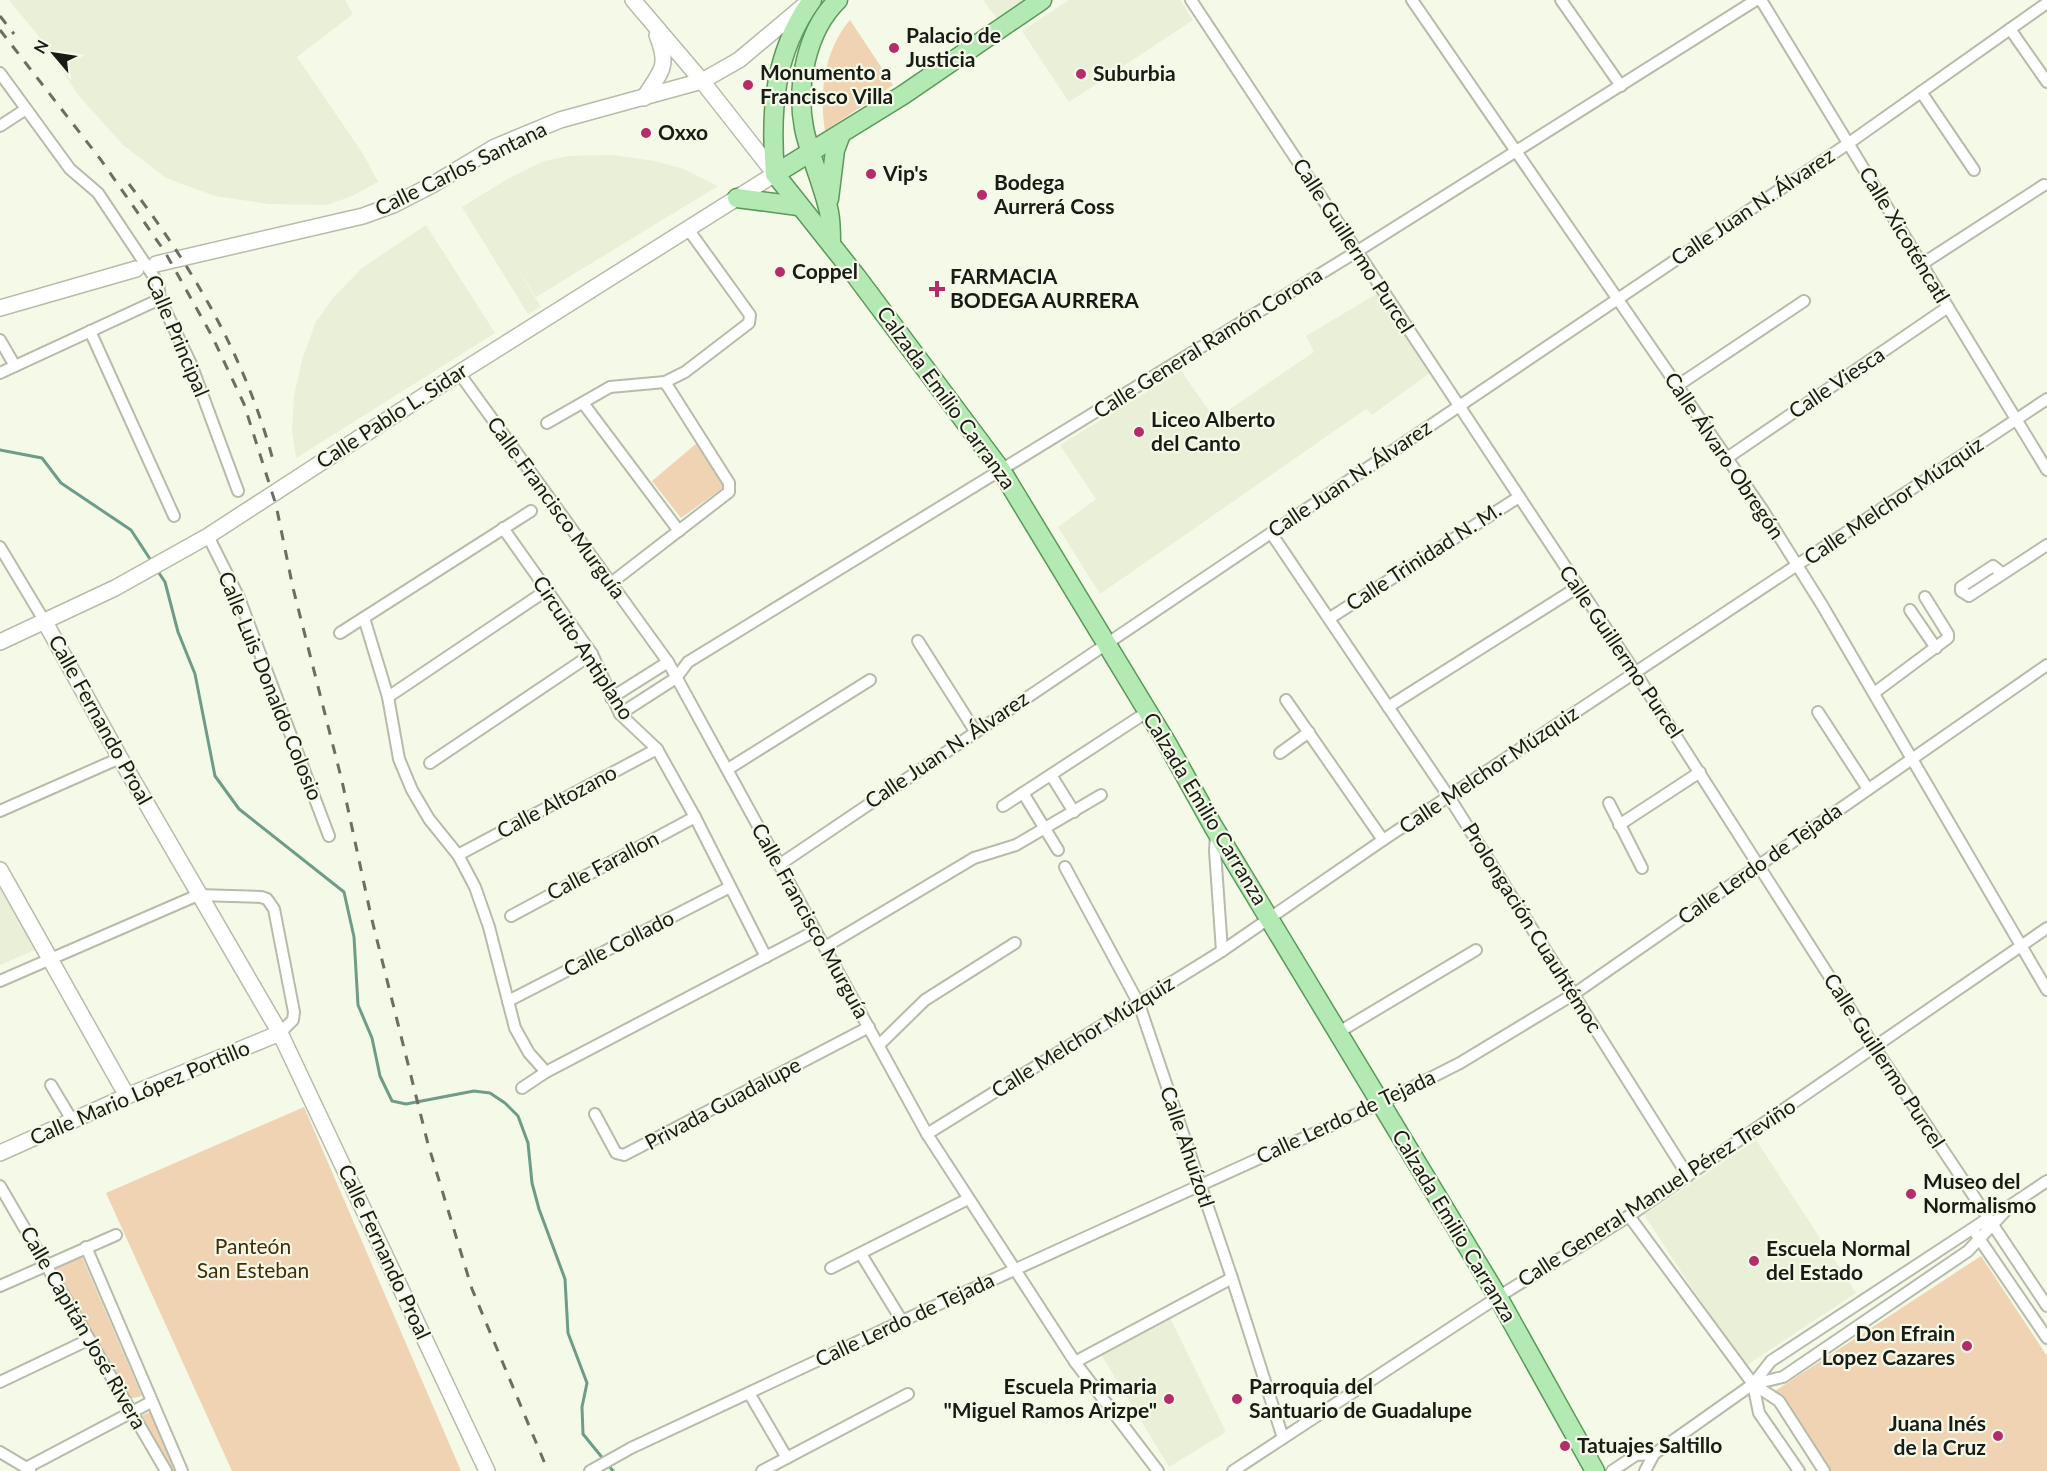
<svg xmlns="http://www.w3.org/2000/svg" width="2047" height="1471" font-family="Lato,sans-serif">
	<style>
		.built { fill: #e9f0d7 }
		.green { fill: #f0d3b2 }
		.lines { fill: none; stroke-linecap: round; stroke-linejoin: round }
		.stream { stroke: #6f9c89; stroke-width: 3 }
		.street-casing { stroke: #b6bbaa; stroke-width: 14 }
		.secondary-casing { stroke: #b6bbaa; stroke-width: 18 }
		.primary-casing { stroke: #5c985a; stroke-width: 21 }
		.street { stroke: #fff; stroke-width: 10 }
		.secondary { stroke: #fff; stroke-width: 15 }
		.primary { stroke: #b3e9b2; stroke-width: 18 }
		.rail { stroke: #6a6e63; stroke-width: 3; stroke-dasharray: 10 10; stroke-linecap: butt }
		.poi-dot { fill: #b52c6a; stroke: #f4f9e8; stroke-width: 2 }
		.labels { text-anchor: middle; stroke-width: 4.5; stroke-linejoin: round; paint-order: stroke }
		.poi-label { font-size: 21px; font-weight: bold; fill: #191b15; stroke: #f4f9e8; text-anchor: start }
		.street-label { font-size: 21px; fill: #191b15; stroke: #f4f9e8 }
		.park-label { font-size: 21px; fill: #462c06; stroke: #f4f9e8 }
	</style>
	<rect width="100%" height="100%" fill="#f4f9e8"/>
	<g class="built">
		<polygon points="9,0 345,0 353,14 297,57 363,154 378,182 352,196 327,205 269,204 215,196 166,178 123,145 79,96 40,38"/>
		<polygon points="983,0 1028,0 998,20"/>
		<polygon points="1069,0 1180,0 1193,20 1069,102 1022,31"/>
		<polygon points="612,155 655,161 684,169 718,186 536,297 515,265 541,307 528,314 462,207 506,180 544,161 568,156"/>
		<polygon points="426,225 495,333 296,458 292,430 294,396 302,360 316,322 333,298 362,268"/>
		<polygon points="1378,293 1431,372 1372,415 1366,409 1100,594 1058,527 1096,499 1060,445 1181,371 1215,419 1314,352 1306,336"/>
		<polygon points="0,889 37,949 0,965"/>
		<polygon points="1756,1140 1856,1293 1744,1367 1644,1215"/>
		<polygon points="1169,1316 1226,1432 1169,1467 1101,1354"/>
	</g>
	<g class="green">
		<path d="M 850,20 L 893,85 L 825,131 C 819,93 824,50 850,20 Z"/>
		<polygon points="697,443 727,485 681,518 652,481"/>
		<polygon points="304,1107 461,1471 232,1471 106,1193"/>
		<polygon points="1981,1256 2047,1356 2047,1471 1829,1471 1775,1391"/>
		<polygon points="82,1257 142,1396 129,1399 56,1268"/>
		<polygon points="153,1411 179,1471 170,1471 140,1416"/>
	</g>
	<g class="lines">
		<g class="stream">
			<polyline points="0,450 42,458 61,483 131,530 152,562"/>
			<polyline points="157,570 165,582 178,632 195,674 215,776 239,809 344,892 354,937 358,1005 372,1038 380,1076 392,1101 406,1104 474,1091 490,1093 505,1103 518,1116 528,1143 532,1183 539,1209 565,1279 568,1333 587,1383 582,1407 583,1434 613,1471"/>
		</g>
		<g class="street-casing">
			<g id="street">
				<polyline points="1191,0 1635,672 1875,1048 2047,1306"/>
				<polyline points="1412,0 1762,509 1822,605 2047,990"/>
				<polyline points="1561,0 1621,86"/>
				<polyline points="1761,0 2047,470"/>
				<polyline points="2010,29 2047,82"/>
				<polyline points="0,73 70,169 98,193 158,283 160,299 191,364 238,491"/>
				<polyline points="1921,92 1974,170"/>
				<polyline points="0,126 26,109"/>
				<polyline points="1922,264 2044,185"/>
				<polyline points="90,331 174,516"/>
				<polyline points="0,340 15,366"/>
				<polyline points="0,373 160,299"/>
				<polyline points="459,373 668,662 927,1134 1075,1362 1158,1471"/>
				<polyline points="1677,386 1804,301"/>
				<polyline points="583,403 679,531"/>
				<polyline points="547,423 610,387 665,382 685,372 749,323 750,315 688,229"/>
				<polyline points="1727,458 1948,307"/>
				<polyline points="503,528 592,654 620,714 657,749 695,817 766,957"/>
				<polyline points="1271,533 1449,797 1688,1176"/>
				<polyline points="208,536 239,598 329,836"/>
				<polyline points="0,547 45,622"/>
				<polyline points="2003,574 1993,566 1961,587 1961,591 1969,596 2047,545"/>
				<polyline points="611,583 729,492 729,483 665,382"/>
				<polyline points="1910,610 1936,648"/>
				<polyline points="364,618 388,697 399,759 412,790 429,819 458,855 475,887 489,927 515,1028 529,1053 546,1072"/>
				<polyline points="1330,618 1519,497"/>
				<polyline points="340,633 531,511"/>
				<polyline points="918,641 975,731"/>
				<polyline points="1874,693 1948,638 1948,634 1925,597"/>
				<polyline points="388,697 547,590"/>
				<polyline points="611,698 668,662"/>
				<polyline points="1286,700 1383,840"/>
				<polyline points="1388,707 1578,587"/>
				<polyline points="1818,712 1868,789"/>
				<polyline points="620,714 676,678 688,662 1356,252 1756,0"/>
				<polyline points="1280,753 1309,732"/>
				<polyline points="430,763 592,654"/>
				<polyline points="728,769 870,680"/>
				<polyline points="1051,775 1074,812"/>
				<polyline points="1023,793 1058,850"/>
				<polyline points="1609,803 1642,868"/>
				<polyline points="1003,806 1147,712"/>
				<polyline points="0,811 120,758"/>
				<polyline points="1619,825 1700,772"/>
				<polyline points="1216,834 1215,851 1222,951"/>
				<polyline points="458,855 657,749"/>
				<polyline points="779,865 1849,143 2047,3"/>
				<polyline points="1065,867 1139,1004 1232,1278 1283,1438"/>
				<polyline points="511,916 695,817"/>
				<polyline points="825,947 974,858 1016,845 1101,795"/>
				<polyline points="0,981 198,895 261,897 267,899 274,909 294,1012 293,1020 280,1033"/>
				<polyline points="508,1001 730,887"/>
				<polyline points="1339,1032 1476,950"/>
				<polyline points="879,1045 925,1000 1015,943"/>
				<polyline points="51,1085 72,1120"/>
				<polyline points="522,1088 546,1072 815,931"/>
				<polyline points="595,1114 616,1153 624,1155 869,1027"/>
				<polyline points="927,1134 1222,951 1383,840 2047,399"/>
				<polyline points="0,1186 166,1471"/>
				<polyline points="1629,1216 1753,1384 1779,1401 1824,1471"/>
				<polyline points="1976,1234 2047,1338"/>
				<polyline points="86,1247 182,1471"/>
				<polyline points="861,1254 902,1321"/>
				<polyline points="831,1268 968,1199"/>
				<polyline points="0,1286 116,1235"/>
				<polyline points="1075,1362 1232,1278"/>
				<polyline points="0,1382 88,1340"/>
				<polyline points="1753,1384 1783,1377 1968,1251 2011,1205 2047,1181"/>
				<polyline points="1753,1384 1759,1413 1799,1471"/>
				<polyline points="749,1393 787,1458"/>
				<polyline points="0,1452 30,1470"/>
				<polyline points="26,1468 151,1402"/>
				<polyline points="590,1471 631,1448 902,1321 1381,1103 1460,1063 1574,994 2047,665"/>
				<polyline points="762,1471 908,1394"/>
				<polyline points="1233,1471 1498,1297 1629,1216 2047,928"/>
				<polyline points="1612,1471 1636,1455 1654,1454"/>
				<polyline points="1645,1471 1654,1454 1753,1384 1771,1361 1987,1219"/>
			</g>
		</g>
		<g class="secondary-casing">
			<g id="secondary">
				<path d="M 644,98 C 661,70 670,68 657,35"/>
				<polyline points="156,264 363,216 393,205 432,185 495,147 560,120 702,81 739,60 807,3"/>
				<polyline points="0,308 136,269"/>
				<polyline points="45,622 120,758 280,1033 487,1471"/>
				<polyline points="0,642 115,588 208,536 459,373 775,174 702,81 633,0"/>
				<polyline points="0,870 127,1096"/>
				<polyline points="0,1153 127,1096 280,1033"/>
			</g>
		</g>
		<g class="primary-casing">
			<g id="primary">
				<polyline points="775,174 856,276 1001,470 1168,745 1213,826 1498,1297 1595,1471"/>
				<polyline points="775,174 903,95 1042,0"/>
				<path d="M 775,174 C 770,110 774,53 812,0"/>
				<polyline points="737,198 798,206"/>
				<polyline points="829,199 835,150 841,134"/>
				<path d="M 831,244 C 831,234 831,222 829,212 C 823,184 810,157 804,128 C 796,86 806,31 838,0"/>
			</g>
		</g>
		<use href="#street" class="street"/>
		<use href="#secondary" class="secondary"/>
		<use href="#primary" class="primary"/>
		<g class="rail">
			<polyline points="0,16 14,34"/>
			<polyline points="0,30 101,160 165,252 212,336 244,404 276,505 293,588 342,781 371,916 428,1144 472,1289 548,1471"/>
			<path d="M 129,184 C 194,269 247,360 274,464"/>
		</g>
	</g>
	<g class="poi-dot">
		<circle cx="894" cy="48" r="6"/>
		<circle cx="1081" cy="74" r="6"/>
		<circle cx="748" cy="85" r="6"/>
		<circle cx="646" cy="133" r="6"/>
		<circle cx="871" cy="174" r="6"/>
		<circle cx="982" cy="195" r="6"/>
		<circle cx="780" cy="272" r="6"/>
		<path d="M934 280h6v6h6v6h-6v6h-6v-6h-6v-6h6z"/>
		<circle cx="1139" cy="432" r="6"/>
		<circle cx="1911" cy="1194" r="6"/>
		<circle cx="1754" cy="1261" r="6"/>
		<circle cx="1967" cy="1346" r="6"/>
		<circle cx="1169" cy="1399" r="6"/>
		<circle cx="1237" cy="1399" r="6"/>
		<circle cx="1998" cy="1436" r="6"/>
		<circle cx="1565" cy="1446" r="6"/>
	</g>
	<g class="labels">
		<g class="poi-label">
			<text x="906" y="43">Palacio de<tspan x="906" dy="24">Justicia</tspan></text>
			<text x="760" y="80">Monumento a<tspan x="760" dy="24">Francisco Villa</tspan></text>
			<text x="1093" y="81">Suburbia</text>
			<text x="658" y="140">Oxxo</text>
			<text x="883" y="181">Vip's</text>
			<text x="994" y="190">Bodega<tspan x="994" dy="24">Aurrerá Coss</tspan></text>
			<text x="792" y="279">Coppel</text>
			<text x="950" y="284">FARMACIA<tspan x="950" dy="24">BODEGA AURRERA</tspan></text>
			<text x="1151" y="427">Liceo Alberto<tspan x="1151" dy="24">del Canto</tspan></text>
			<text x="1923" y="1189">Museo del<tspan x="1923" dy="24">Normalismo</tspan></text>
			<text x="1766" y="1256">Escuela Normal<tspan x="1766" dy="24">del Estado</tspan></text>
			<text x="1955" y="1341" text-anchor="end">Don Efrain<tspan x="1955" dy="24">Lopez Cazares</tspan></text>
			<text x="1157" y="1394" text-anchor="end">Escuela Primaria<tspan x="1157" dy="24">"Miguel Ramos Arizpe"</tspan></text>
			<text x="1249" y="1394">Parroquia del<tspan x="1249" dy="24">Santuario de Guadalupe</tspan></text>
			<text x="1986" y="1431" text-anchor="end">Juana Inés<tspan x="1986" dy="24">de la Cruz</tspan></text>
			<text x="1577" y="1453">Tatuajes Saltillo</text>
		</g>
		<g class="street-label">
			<text transform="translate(461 169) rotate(-26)" y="7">Calle Carlos Santana</text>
			<text transform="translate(1753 207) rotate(-34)" y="7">Calle Juan N. Álvarez</text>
			<text transform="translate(1904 235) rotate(59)" y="7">Calle Xicoténcatl</text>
			<text transform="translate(1353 246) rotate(57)" y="7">Calle Guillermo Purcel</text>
			<text transform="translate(177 336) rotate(67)" y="7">Calle Principal</text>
			<text transform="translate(1208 343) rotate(-32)" y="7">Calle General Ramón Corona</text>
			<text transform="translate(1837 383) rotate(-34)" y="7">Calle Viesca</text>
			<text transform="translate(946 398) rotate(54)" y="7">Calzada Emilio Carranza</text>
			<text transform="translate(392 416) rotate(-33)" y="7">Calle Pablo L. Sidar</text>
			<text transform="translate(1724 456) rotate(56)" y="7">Calle Álvaro Obregón</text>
			<text transform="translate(1350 479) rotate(-34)" y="7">Calle Juan N. Álvarez</text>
			<text transform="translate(1894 501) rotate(-34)" y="7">Calle Melchor Múzquiz</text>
			<text transform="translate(556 508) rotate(54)" y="7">Calle Francisco Murguía</text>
			<text transform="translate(1424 557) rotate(-33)" y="7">Calle Trinidad N. M.</text>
			<text transform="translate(583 648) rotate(57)" y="7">Circuito Antiplano</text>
			<text transform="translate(1621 652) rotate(56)" y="7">Calle Guillermo Purcel</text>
			<text transform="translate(270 686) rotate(68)" y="7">Calle Luis Donaldo Colosio</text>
			<text transform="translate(100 720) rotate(61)" y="7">Calle Fernando Proal</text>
			<text transform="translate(947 750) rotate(-34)" y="7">Calle Juan N. Álvarez</text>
			<text transform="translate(1489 770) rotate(-34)" y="7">Calle Melchor Múzquiz</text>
			<text transform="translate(557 802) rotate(-28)" y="7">Calle Altozano</text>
			<text transform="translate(1205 809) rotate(59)" y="7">Calzada Emilio Carranza</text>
			<text transform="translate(1760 864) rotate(-35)" y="7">Calle Lerdo de Tejada</text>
			<text transform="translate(603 866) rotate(-28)" y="7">Calle Farallon</text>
			<text transform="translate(810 921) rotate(61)" y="7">Calle Francisco Murguía</text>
			<text transform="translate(1532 928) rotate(58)" y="7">Prolongación Cuauhtémoc</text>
			<text transform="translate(619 944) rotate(-27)" y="7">Calle Collado</text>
			<text transform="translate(1083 1037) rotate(-32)" y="7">Calle Melchor Múzquiz</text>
			<text transform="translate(1884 1061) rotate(57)" y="7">Calle Guillermo Purcel</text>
			<text transform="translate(140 1093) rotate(-23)" y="7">Calle Mario López Portillo</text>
			<text transform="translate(723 1104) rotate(-28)" y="7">Privada Guadalupe</text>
			<text transform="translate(1346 1117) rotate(-25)" y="7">Calle Lerdo de Tejada</text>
			<text transform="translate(1187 1147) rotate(71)" y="7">Calle Ahuízotl</text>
			<text transform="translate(1657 1193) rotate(-33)" y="7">Calle General Manuel Pérez Treviño</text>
			<text transform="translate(1454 1226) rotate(59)" y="7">Calzada Emilio Carranza</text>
			<text transform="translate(384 1252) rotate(65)" y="7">Calle Fernando Proal</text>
			<text transform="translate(905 1320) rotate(-25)" y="7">Calle Lerdo de Tejada</text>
			<text transform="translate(83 1328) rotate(60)" y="7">Calle Capitán José Rivera</text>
		</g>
		<g class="park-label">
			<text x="253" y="1254">Panteón<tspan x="253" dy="24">San Esteban</tspan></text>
		</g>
	</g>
	<g transform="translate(54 54) rotate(299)" stroke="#f4f9e8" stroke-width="4.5" paint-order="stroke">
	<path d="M0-4.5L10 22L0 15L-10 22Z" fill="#191b15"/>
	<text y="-9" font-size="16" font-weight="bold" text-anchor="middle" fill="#191b15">N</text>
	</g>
</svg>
